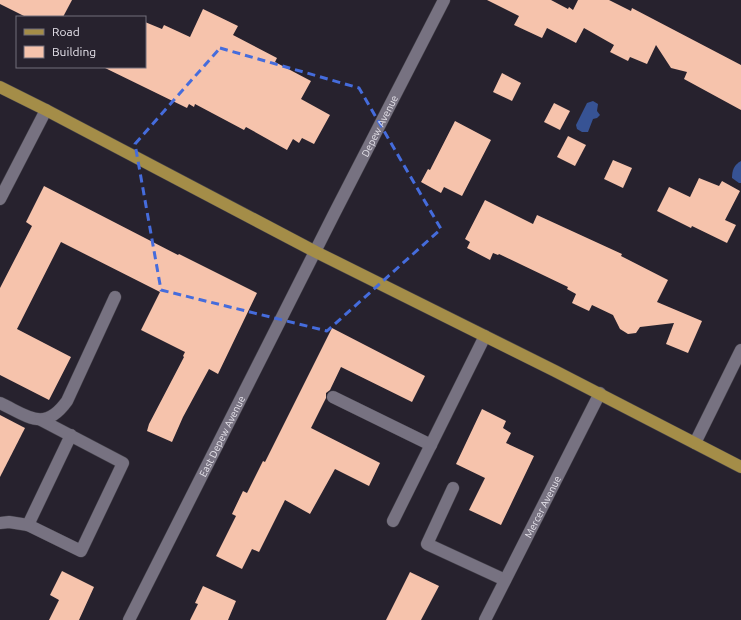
<svg xmlns="http://www.w3.org/2000/svg" width="741" height="620" font-family="Ubuntu,sans-serif">
	<style>
		.water { fill: #375394 }
		.building { fill: #f6c3ac }
		.lines { fill: none; stroke-linecap: round; stroke-linejoin: round }
		.lane-casing { stroke: #434049; stroke-width: 13 }
		.street-casing { stroke: #434049; stroke-width: 13 }
		.primary-casing { stroke: #434049; stroke-width: 13 }
		.lane { stroke: #777281; stroke-width: 12 }
		.street { stroke: #777281; stroke-width: 12 }
		.primary { stroke: #a48d48; stroke-width: 12 }
		.marked { fill: none; stroke: #456cdc; stroke-width: 3; stroke-dasharray: 8 5; stroke-linejoin: round }
		.labels { text-anchor: middle; stroke-width: 4; stroke-linejoin: round; paint-order: stroke }
		.street-label { font-size: 10px; fill: #e6e3eb; stroke: #27222e }
	</style>
	<rect width="100%" height="100%" fill="#27222e"/>
	<g class="water">
		<polygon points="593,101 598,104 597,111 600,115 597,118 593,119 588,132 582,132 577,129 576,125 587,103"/>
		<path d="M 741,161 L 741,183 L 739,183 L 732,178 C 732,170 734,165 741,161 Z"/>
	</g>
	<g class="building">
		<polygon points="0,0 72,0 63,17 26,17 0,4"/>
		<polygon points="487,0 551,0 568,9 569,7 573,10 578,0 609,0 631,11 632,8 741,65 741,110 684,79 687,72 671,68 656,45 647,64 630,57 628,61 610,52 614,45 584,28 576,43 547,28 542,38 514,25 519,16"/>
		<polygon points="203,9 238,26 233,35 277,58 275,62 311,81 301,99 330,115 314,144 302,138 299,143 293,139 287,150 246,127 244,130 195,104 194,107 189,104 187,108 103,67 145,67 145,22 162,29 164,25 190,37"/>
		<polygon points="502,73 521,83 512,101 493,92"/>
		<polygon points="554,103 570,111 560,130 544,122"/>
		<polygon points="455,121 491,140 462,196 444,187 441,193 421,182 428,169 430,170"/>
		<polygon points="568,136 586,145 575,166 557,157"/>
		<polygon points="613,160 632,168 623,188 604,179"/>
		<polygon points="699,178 719,186 722,181 740,191 725,220 736,225 727,243 692,226 691,228 657,211 669,187 690,197"/>
		<polygon points="44,186 178,255 179,254 257,293 218,374 209,369 183,417 172,442 147,431 149,424 184,357 183,356 185,352 141,330 160,292 61,242 17,329 71,357 49,400 0,375 0,288 32,226 26,222"/>
		<polygon points="485,200 533,224 537,215 622,254 621,256 668,280 657,302 702,321 688,353 666,344 674,323 640,327 636,333 628,334 620,329 613,315 592,305 589,311 572,303 576,294 567,289 568,287 499,254 498,255 493,253 490,260 467,248 470,242 465,239"/>
		<polygon points="332,328 425,376 412,402 341,367 330,390 326,393 326,398 311,428 380,463 369,486 335,469 310,514 285,500 259,552 252,549 242,569 216,556 236,516 232,514 243,491 247,493 263,461 265,462"/>
		<polygon points="482,409 506,421 503,428 511,433 506,443 534,456 501,525 469,510 485,478 456,464"/>
		<polygon points="0,415 25,428 0,477"/>
		<polygon points="62,571 94,587 79,620 49,620 59,600 50,595"/>
		<polygon points="410,572 439,586 421,620 386,620"/>
		<polygon points="203,586 236,601 228,620 190,620 198,604 195,603"/>
	</g>
	<g class="lines">
		<g class="lane-casing">
			<g id="lane">
				<polyline points="333,397 431,445"/>
				<path d="M 0,403 C 28,416 44,433 67,401 L 115,297"/>
				<polyline points="41,420 123,463 81,551 28,525 71,435"/>
				<polyline points="453,488 427,544 505,580"/>
				<polyline points="393,521 485,336"/>
				<polyline points="0,523 9,522 28,525"/>
			</g>
		</g>
		<g class="street-casing">
			<g id="street">
				<polyline points="0,199 46,110"/>
				<polyline points="695,443 741,350"/>
				<path id="s1" d="M 129,620 L 334,214 L 444,0"/>
				<path id="s2" d="M 485,620 L 600,393"/>
			</g>
		</g>
		<g class="primary-casing">
			<polyline id="primary" points="0,87 46,110 316,252 555,371 741,467"/>
		</g>
		<use href="#lane" class="lane"/>
		<use href="#street" class="street"/>
		<use href="#primary" class="primary"/>
	</g>
	<path class="marked" d="M 220,48 L 359,88 L 441,229 L 327,331 L 161,290 L 135,144 Z"/>
	<g class="labels">
		<g class="street-label">
			<text dy="4" stroke="none"><textPath href="#s1" startOffset="554">Depew Avenue</textPath></text>
			<text dy="4" stroke="none"><textPath href="#s1" startOffset="206">East Depew Avenue</textPath></text>
			<text dy="4" stroke="none"><textPath href="#s2" startOffset="127">Mercer Avenue</textPath></text>
		</g>
	</g>
	<rect x="16" y="16" width="130" height="52" fill="#27222e" stroke="#736f7a"/>
	<rect x="24" y="29" width="20" height="6" fill="#a48d48" stroke="#736f7a"/>
	<text x="52" y="36" font-size="12" fill="#e6e3eb">Road</text>
	<rect x="24" y="46" width="20" height="12" fill="#f6c3ac" stroke="#736f7a"/>
	<text x="52" y="56" font-size="12" fill="#e6e3eb">Building</text>
</svg>
